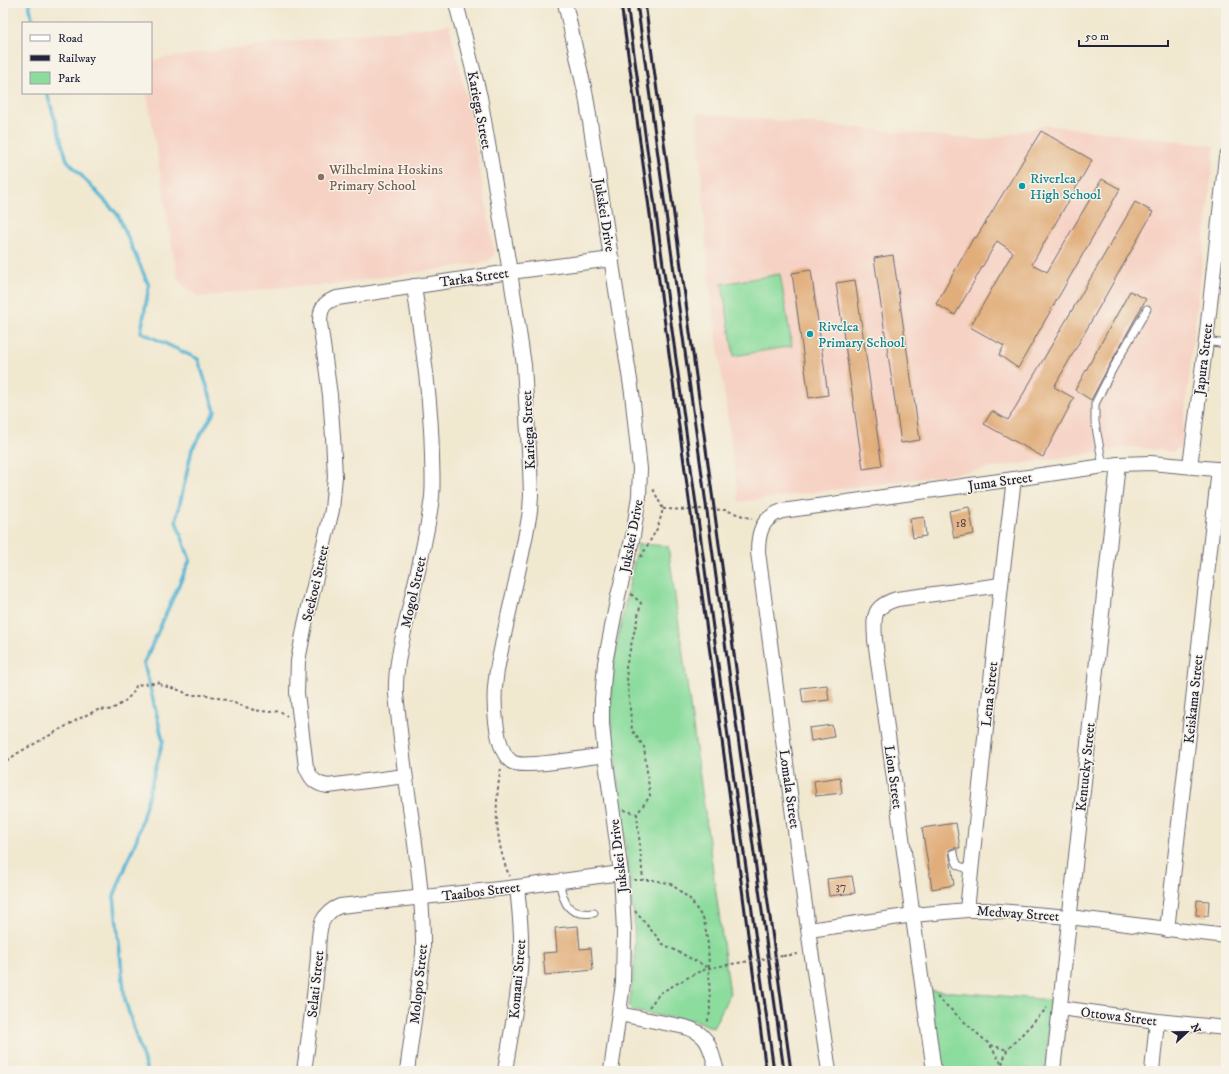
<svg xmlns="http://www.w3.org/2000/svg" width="1229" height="1074" font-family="'IM FELL DW Pica',serif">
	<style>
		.built { fill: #f6d2c4 }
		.green { fill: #8bdc9d; stroke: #567f6c }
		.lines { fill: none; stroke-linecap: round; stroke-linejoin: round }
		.stream { stroke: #55b6d4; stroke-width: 3.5 }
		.building { fill: #e1ad7a }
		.lane-casing { stroke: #6a676f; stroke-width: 9 }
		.street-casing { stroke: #6a676f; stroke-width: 16 }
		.path { stroke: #6a676f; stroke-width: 2; stroke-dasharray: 3 3; stroke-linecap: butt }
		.lane { stroke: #fff; stroke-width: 7 }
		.street { stroke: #fff; stroke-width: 14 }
		.rail { stroke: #22223b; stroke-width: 3 }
		.path-bridge { stroke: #6a676f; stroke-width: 2; stroke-dasharray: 3 3; stroke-linecap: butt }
		.education-dot { fill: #8d6e63; stroke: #f7f3e8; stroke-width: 1.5 }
		.culture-dot { fill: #0f9aa8; stroke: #f7f3e8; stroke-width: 1.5 }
		.labels { text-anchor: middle; stroke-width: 3; stroke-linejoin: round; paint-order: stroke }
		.number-label { font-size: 12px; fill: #52454b }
		.street-label { font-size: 14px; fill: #22223b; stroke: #f7f3e8 }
		.education-label { font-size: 14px; fill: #785e54; stroke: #f7f3e8; text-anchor: start }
		.culture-label { font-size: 14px; fill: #0d838f; stroke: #f7f3e8; text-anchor: start }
	</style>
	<rect width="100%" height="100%" fill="#f7f3e8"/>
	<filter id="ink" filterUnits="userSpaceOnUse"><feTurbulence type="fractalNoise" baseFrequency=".025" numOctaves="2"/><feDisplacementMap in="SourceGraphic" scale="8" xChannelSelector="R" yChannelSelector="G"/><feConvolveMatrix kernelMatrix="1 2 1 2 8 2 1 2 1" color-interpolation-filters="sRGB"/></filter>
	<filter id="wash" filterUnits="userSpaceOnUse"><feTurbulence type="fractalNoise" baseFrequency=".012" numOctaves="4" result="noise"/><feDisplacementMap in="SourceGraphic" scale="16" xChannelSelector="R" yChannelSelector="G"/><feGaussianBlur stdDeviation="0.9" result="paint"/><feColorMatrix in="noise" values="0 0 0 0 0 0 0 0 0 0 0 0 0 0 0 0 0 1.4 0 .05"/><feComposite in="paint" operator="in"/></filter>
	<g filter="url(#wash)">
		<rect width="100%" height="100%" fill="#f1e8d0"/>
		<g class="built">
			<polygon points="449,25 467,100 495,254 488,262 330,285 294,286 199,297 178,281 147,93 151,93 151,60 257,45"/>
			<polygon points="697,113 986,140 1047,125 1215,146 1181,447 1173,452 1132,447 953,474 739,502 709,281"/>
		</g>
		<g class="green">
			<polygon points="780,274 792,346 734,356 722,284"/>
			<polygon points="638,544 668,546 730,994 713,1028 695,1020 666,1017 633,1011 629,1006 635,958 634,918 611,722 611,684 617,643"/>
			<polygon points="930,990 1052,1000 1045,1071 940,1071"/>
		</g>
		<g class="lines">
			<g class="stream">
				<polyline points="29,3 33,23"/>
				<polyline points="47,93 67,160 118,215 149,286 141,332 198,359 215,411 192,449 176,521 190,560 144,663 163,741 137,838 114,896 125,1000 147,1071"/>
			</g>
		</g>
		<g id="blocks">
			<g class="building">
				<polygon points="1041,131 1092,160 1032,264 1047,272 1102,179 1120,189 1018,368 999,355 1004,346 970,327 1013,252 997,241 955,315 936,304 974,237 976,238"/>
				<polygon points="1135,202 1153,212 1054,387 1074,398 1043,457 984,424 992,411 1008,420"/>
				<polygon points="893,255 920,440 901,443 874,258"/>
				<polygon points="811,270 828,395 809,398 792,273"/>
				<polygon points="855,280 882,466 863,469 836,283"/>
				<polygon points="1130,291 1146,299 1108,368 1091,400 1075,390"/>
				<polygon points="969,507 974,534 954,538 949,511"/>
				<polygon points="924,517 926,536 913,538 910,519"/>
				<polygon points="827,685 829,700 803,703 801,688"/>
				<polygon points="832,725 834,737 811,741 809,728"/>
				<polygon points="840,777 842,793 816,796 814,781"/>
				<polygon points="956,823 960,848 954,848 949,850 954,885 932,889 922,828"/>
				<polygon points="852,876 855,893 829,896 827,879"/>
				<polygon points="1197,900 1209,901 1208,916 1196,915"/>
				<polygon points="578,926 580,949 591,948 593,970 545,975 543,953 557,952 555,928"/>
			</g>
		</g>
	</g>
	<g filter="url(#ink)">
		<use href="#blocks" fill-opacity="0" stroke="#6a676f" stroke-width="1"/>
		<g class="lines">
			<g class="lane-casing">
				<g id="lane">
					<polyline points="1206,341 1226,344"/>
					<polyline points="1103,466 1095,422 1095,404 1112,370 1147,309"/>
					<path d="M 954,853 C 956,866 958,867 971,869"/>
					<path d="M 559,881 C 564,905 568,916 594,913"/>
				</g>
			</g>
			<g class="street-casing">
				<g id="street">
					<path d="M 456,3 L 480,97 L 510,272 L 524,365 L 530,467 L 531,495 L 530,511 C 523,556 511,600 502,645 C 500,656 497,667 496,678 C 493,697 494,750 512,762 C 523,769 589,757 605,755"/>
					<polyline points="565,3 586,96 632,393 640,469 639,496 633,536 618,596 605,663 602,700 602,724 605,755 621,873 624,931 623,983 611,1071"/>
					<polyline points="1190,466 1206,341 1226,157"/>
					<path d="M 405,776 L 328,786 C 315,784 311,779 306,767 L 297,693 L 298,661 L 305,624 L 332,510 L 335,476 L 333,437 L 330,395 L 320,323 C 320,309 323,302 337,298 L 510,272 L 612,259"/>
					<polyline points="967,910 1001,585 1014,479"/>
					<polyline points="809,930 913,915 967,910 986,910 1069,917 1226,936"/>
					<polyline points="1167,930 1219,469"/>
					<polyline points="1060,1008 1157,1021 1226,1028"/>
					<path d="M 619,1014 L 685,1027 C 710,1034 710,1049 717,1071"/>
					<path d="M 304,1071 C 309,1036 314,1002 317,967 C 319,954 317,934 322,922 C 326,914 332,909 340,906 L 517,887 L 621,873"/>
					<path d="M 407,1071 L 423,954 C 424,895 414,837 406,779 C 402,751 399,722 396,694 C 395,669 401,644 407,619 C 415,581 426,543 431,504 C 434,488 432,471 432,455 C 431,398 422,342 414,286"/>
					<path d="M 505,1071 C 511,1032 520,991 521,951 C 522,930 519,908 517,887"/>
					<path d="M 829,1071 L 811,951 L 758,552 C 758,532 762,518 782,511 L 1014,479 L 1118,464 L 1151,463 L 1226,470"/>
					<path d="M 934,1071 L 875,640 C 874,617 871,607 897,599 L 1001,585"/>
					<polyline points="1053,1071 1118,464"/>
					<polyline points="1152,1071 1157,1021"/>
				</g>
			</g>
			<g class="path">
				<polyline points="663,509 690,510 696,509 725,510 752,519"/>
				<polyline points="641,557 658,527 663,509 652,487"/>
				<polyline points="631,594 641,603 626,667 632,730 644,747 650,796 637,814 643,880"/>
				<path d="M 3,765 L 16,754 L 86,715 C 90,714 94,711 98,710 C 101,709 105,710 108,710 C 118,708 135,695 136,685 L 161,682 L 161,685 L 182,691 L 188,695 L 207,695 L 226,700 L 254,710 L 269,712 L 280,711 L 287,716"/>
				<path d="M 501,769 C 495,798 495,829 503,858 C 505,864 506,870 510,876"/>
				<polyline points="624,810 637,814"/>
				<polyline points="634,880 653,880 671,884 690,899 704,920 708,944 709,968 710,1012 707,1024"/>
				<polyline points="635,911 663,944 709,968"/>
				<polyline points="783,956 798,954"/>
				<polyline points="937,997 990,1045 1006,1071"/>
				<polyline points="649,1007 660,993 696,973 709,968 744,962"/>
				<polyline points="991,1045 1007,1050"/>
				<polyline points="1002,1064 1007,1050 1047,1008"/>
			</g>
			<use href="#lane" class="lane"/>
			<use href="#street" class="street"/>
			<g class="rail">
				<polyline points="621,3 734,828 766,1071"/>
				<polyline points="627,3 774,1071"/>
				<polyline points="637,3 784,1071"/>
				<polyline points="645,3 791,1071"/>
			</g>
			<polyline class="path-bridge" points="744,962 783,956"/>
		</g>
	</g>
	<circle class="education-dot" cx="321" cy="177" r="4"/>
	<g class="culture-dot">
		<circle cx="1022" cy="186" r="4"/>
		<circle cx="810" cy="334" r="4"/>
	</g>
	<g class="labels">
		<g class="number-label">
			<text x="961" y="527">18</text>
			<text x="841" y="890">37</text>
		</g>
		<g class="street-label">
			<text transform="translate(480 110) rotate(79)" y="5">Kariega Street</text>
			<text transform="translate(605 215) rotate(81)" y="5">Jukskei Drive</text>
			<text transform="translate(474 277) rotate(-8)" y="5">Tarka Street</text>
			<text transform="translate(1203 359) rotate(-83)" y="5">Japura Street</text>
			<text transform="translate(528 430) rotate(-93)" y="5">Kariega Street</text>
			<text transform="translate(1000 481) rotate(-8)" y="5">Juma Street</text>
			<text transform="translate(631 536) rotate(-79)" y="5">Jukskei Drive</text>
			<text transform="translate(315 583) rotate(-77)" y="5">Seekoei Street</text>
			<text transform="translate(413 592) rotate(-77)" y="5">Mogol Street</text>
			<text transform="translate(989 694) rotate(-84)" y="5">Lena Street</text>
			<text transform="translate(1193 699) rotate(-84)" y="5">Keiskama Street</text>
			<text transform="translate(1085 767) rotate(-84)" y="5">Kentucky Street</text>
			<text transform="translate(894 777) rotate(82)" y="5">Lion Street</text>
			<text transform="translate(790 789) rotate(82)" y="5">Lomala Street</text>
			<text transform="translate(618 856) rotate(-97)" y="5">Jukskei Drive</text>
			<text transform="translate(481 891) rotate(-7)" y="5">Taaibos Street</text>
			<text transform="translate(1018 913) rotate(4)" y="5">Medway Street</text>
			<text transform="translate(517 979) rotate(-85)" y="5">Komani Street</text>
			<text transform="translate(315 984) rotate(-84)" y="5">Selati Street</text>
			<text transform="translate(418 984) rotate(-84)" y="5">Molopo Street</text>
			<text transform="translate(1119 1016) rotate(7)" y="5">Ottowa Street</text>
		</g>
		<g class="education-label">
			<text x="329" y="174">Wilhelmina Hoskins<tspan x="329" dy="16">Primary School</tspan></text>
		</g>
		<g class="culture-label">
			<text x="1030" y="183">Riverlea<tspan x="1030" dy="16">High School</tspan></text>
			<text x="818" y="331">Rivelea<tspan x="818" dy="16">Primary School</tspan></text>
		</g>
	</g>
	<rect width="1229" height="1074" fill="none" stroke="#f7f3e8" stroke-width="16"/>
	<rect x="22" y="22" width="130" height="72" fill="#f7f3e8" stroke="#a29fa3"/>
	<rect x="30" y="35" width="20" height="6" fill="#ffffff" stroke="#a29fa3"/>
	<text x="58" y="42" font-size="12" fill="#22223b">Road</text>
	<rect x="30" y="55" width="20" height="6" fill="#22223b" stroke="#a29fa3"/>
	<text x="58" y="62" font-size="12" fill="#22223b">Railway</text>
	<rect x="30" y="72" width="20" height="12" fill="#8bdc9d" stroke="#a29fa3"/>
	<text x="58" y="82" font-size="12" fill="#22223b">Park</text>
	<g transform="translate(1187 1032) rotate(68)" stroke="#f7f3e8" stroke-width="3" paint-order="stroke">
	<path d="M0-3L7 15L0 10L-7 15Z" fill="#22223b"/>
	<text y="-6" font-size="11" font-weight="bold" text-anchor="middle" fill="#22223b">N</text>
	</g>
	<path d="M1079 40v6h89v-6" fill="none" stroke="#22223b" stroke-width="2"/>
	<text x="1085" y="40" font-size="12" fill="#22223b" stroke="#f7f3e8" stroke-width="3" paint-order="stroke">50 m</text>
</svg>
